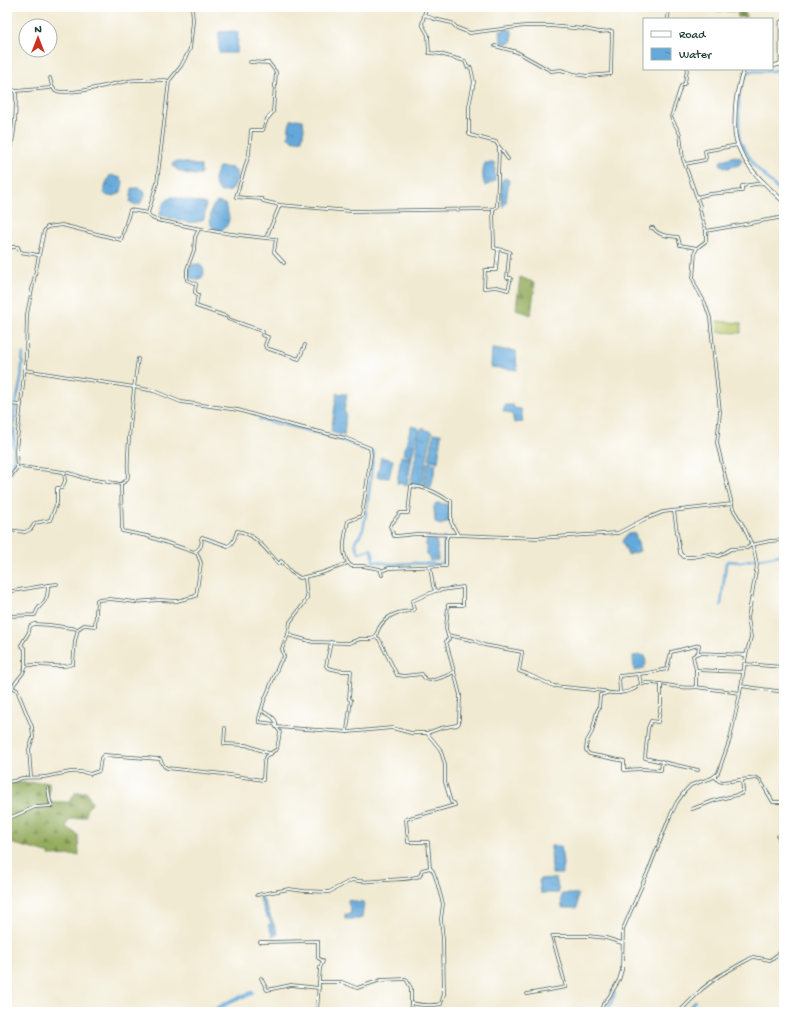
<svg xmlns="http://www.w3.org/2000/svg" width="791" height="1019" font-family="'Gochi Hand',sans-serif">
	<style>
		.green { fill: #bbc769; stroke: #6d824e }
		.forest { fill: url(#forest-firs); stroke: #5a7448 }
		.water { fill: url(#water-ripples); stroke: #427387 }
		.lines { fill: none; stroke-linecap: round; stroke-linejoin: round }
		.canal { stroke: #65a9da; stroke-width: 2.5 }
		.river { stroke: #65a9da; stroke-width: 4.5 }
		.street-casing { stroke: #3e574c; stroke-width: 3.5 }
		.secondary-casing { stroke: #3e574c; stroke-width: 4.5 }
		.street { stroke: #fff; stroke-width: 2 }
		.secondary { stroke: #fff; stroke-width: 3 }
	</style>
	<defs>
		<pattern id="forest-firs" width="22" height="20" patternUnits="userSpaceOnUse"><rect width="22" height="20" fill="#94ac5d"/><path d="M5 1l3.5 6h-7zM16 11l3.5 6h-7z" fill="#788d4e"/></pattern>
		<pattern id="water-ripples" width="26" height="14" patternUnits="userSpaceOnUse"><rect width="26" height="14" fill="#65a9da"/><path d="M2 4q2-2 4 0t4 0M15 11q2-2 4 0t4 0" fill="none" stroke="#538bb2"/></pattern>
	</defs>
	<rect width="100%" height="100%" fill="#fff"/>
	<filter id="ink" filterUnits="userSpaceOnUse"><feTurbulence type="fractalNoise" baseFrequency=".025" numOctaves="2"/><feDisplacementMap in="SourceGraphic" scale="8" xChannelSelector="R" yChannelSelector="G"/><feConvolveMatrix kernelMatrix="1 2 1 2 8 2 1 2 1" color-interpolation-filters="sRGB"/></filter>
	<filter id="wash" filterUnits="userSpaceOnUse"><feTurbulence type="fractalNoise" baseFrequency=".012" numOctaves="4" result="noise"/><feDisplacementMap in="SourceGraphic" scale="16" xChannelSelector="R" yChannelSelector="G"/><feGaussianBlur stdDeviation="0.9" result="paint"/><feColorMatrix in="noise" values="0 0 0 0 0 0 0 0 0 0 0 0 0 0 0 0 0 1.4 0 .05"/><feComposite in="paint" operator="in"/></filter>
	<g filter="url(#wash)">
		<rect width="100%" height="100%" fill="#f1ead2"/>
		<polygon class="green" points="717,321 741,323 741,333 718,332"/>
		<g class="forest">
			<polygon points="711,7 745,7 746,17 738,17 737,11 715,11"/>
			<polygon points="520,277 535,283 531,315 516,309"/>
			<polygon points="49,782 49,802 69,802 76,792 87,792 92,804 86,810 86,816 69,820 66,827 78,835 79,855 49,856 49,852 47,853 7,842 7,783"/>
		</g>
		<g class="water">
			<polygon points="507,29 512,30 512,42 503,44 501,42 500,31"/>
			<polygon points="234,31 238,32 237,53 219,53 219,32"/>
			<polygon points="297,119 303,120 304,129 302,140 295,141 288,138 289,126 291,120"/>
			<polygon points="735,156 741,158 741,162 739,165 727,168 721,165 720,162 722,160"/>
			<path d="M 175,162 L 181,162 L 201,166 L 201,174 C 194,177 177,172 173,166 L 173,163 Z"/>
			<path d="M 485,163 L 495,163 L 495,181 L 485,186 C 482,179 482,169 485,163 Z"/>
			<path d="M 219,167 C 223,167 228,167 232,168 C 241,172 235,186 231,191 L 221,192 C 213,186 213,175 219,167 Z"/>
			<path d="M 110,175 L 121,178 L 123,182 L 121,192 C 116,196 109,199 104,193 L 106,183 Z"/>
			<polygon points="505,178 509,180 506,202 503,207 502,206 501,181"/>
			<polygon points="132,188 139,188 144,190 145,195 140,204 135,205 130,202"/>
			<path d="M 172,197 L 206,204 L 204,219 C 190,228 175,217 160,216 C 160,208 165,200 172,197 Z"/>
			<path d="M 217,202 L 225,204 C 226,209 229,213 229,219 C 228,234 206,237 211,213 C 212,208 213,205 217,202 Z"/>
			<circle cx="196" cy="272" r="8"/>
			<polygon points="492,349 516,351 517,370 491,367"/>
			<polygon points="337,393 347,394 344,412 346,413 344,436 331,432"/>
			<polygon points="505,405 513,405 514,408 521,409 523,422 514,423 512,414 503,411"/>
			<polygon points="411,426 419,428 412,456 403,454"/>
			<polygon points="422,428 432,432 422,486 410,484 414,466 419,432"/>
			<polygon points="434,433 441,434 438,462 429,460"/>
			<polygon points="401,456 412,458 407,485 397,483"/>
			<polygon points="381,457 393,460 389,478 377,477"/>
			<polygon points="428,462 436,464 431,488 424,486"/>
			<path d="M 436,503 L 447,504 L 449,507 L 449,521 C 444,524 440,527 435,522 L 434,507 Z"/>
			<polygon points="635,533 640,551 628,555 622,541 627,534"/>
			<path d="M 435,537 L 437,544 L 438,560 L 430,561 C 426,554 425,546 427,538 Z"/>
			<polygon points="640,655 645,656 646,664 643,669 634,671 633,656"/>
			<polygon points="551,846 561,846 563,864 562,874 552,874"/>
			<polygon points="556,878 559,893 541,893 539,881 540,879"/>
			<polygon points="561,894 578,894 577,908 562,908"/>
			<polygon points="259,897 262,897 278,934 273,936 268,925 271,924 269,919 266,916"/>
			<path d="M 348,900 L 354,901 L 359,903 L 361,901 L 364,902 L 362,918 L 359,919 L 345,919 L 345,914 L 351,914 C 351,908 348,905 348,900 Z"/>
		</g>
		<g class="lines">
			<g class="canal">
				<polyline points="784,34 783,38 784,51"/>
				<path d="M 784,67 C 777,73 757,71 747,71 L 739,93 L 739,139 L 754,165 L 784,196"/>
				<path d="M 259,419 C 286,426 314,431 341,440 C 352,443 362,450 374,452 C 370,477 369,504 363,529 C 360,542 350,534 359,553 L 371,549 L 373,554 L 373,561 L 391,564 L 413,563 L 440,564 L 444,562 L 444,538"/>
				<polyline points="7,477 11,472 14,463 14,413 21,379 23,353"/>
				<polyline points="759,559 784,554"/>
				<polyline points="721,605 726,563 728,561 741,562 755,559"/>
				<polyline points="607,1012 615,993"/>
				<polyline points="685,1012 695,1001"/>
			</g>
			<polyline class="river" points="212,1012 229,1002 252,993"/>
		</g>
	</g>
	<g filter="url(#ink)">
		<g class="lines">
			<g class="street-casing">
				<g id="street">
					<polyline points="425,15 434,19 452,23 457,28 470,33 525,26 550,26 585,29 599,32 612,31 611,74 587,76 574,74 561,70 551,71 517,52 495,46"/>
					<polyline points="668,19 669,7"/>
					<polyline points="250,62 269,63 276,72 273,112 267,119 263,130 251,130 249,154 236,197 262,199 263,201 280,205 350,211 493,209 497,207 499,147 496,142 470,135 469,134 469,106 474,82 471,68 467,67 465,61 440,54 429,53 428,35 422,24 426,7"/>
					<path d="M 52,86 L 55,91 C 78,95 104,85 128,81 C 140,79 153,81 165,80 L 168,81"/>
					<polyline points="7,87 16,91 50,88 52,86 50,78"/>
					<path d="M 499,147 C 504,152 505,156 508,159"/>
					<path d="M 7,154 C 16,143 16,105 16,91"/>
					<polyline points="685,164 705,160 706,157 705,151 738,145"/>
					<polyline points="697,197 709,194 742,191 742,186 764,183"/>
					<path d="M 493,209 L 494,248 C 499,249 505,250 510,252 L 509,255 L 507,278 L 511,278 L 508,290 L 497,287 L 484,288 L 485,270 L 496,270 L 498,249"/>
					<path d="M 148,213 C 149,215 150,217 152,218 C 158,222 166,221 172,223 C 207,231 241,236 276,239 L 274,252 L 284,263"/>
					<path d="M 651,228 L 653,228 C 659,236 668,236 678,237 L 680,245 L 697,248"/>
					<polyline points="199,229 195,237 194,250 187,269 187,280 196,284 195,292 198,295 196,306 228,317 228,319 231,320 262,331 263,332 262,335 268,337 265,345 266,348 299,359 305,345"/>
					<polyline points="706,231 784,217"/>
					<polyline points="266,238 280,205"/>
					<polyline points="7,247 18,247 20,252 38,255"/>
					<polyline points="24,370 134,387 138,359"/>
					<polyline points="7,404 21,405"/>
					<path d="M 17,468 L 22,467 C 37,470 70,470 83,478 L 121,484 L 127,480 L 128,476 C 126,446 132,417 134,387 L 154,391 L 181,402 L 238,410 L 279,422 L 345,438 L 370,448 L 371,455 L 362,516 L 348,521 C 345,535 339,555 351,566 L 363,566 L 380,569 L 382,575"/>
					<polyline points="7,481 17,468 16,450 26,356 27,314 44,231 47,227 62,225 121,240 130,210 148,213 157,183 169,81 181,66 190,49 193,21 192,7"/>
					<polyline points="674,511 680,553 684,557 693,557 709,554 719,556 731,549 747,548 751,545 770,541 784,540"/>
					<polyline points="7,530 25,532 31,529 35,523 50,520 57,503 57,488 62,488 65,481 64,473"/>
					<path d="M 458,535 L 451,522 L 451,500 L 448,500 C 436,492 426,487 411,486 L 408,513 L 400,513 L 390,526 L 394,536 L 397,536 L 416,534 L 458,535 L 538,538 L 618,533 L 645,519 L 663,512 L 732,504"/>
					<path d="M 194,552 C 200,549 203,545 201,539 L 202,537 L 228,546 C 234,543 235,537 237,531 C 255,533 267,551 279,564 L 281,561 L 291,572 L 300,578 L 321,573 L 344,565 L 347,563"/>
					<polyline points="430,567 433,586 435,590"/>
					<polyline points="381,571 389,568 446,566 446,540 448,535"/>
					<polyline points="7,592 48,585"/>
					<path d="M 7,616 L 35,615 C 38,606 39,608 44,602 C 48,597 48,591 48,585 L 57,584"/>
					<path d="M 448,635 L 475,641 L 484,645 L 522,652 L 522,653 L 519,671 L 527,674 L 554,686 L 604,691 C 611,695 625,693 632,690 C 637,688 640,684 646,683 C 662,682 679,690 696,687 L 740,693"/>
					<path d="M 376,637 L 379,639 L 397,675 L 404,676 L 422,674 C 422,675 425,679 426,679 C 431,683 449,675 454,672"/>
					<polyline points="331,642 326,666 328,668 341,671 351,671 349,699 351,700 347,730 348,732"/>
					<polyline points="744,664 784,667"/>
					<path d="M 25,666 C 40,662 58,670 73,664 L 75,641 L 78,629"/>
					<polyline points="696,670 693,656 698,653 746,655"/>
					<polyline points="639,674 641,684"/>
					<polyline points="7,685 12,687 23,673 25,668 25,649 21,645 29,632 30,626 34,624 50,625 78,629 84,625 95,626 97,600 110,599 135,602 159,600 177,601 196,596 201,563 197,553 147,536 122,531 121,484"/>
					<polyline points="661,685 661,704 658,722 651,721 648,728 645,758 698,770"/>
					<polyline points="741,686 784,692"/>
					<polyline points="12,687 17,690 32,727 33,738 29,749 31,777"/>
					<polyline points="696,687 696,670 743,672"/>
					<polyline points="607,693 600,695 599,708 597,711 592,732 587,741 586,750 589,754 624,761 624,770 641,769 661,770 662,761"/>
					<polyline points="620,693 619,676 648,673 667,669 671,652 699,645 698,653"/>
					<path d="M 262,711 C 269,715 278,718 276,727 L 348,732 L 392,728 L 411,733 L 427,733 L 441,728 L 457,725 L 459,723 L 460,695 L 446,641 L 449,639 L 446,629 L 448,605 L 463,605 L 463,587 L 435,591 L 412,601 L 414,610 C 410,612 406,611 402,612 C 389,614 378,624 376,637 L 371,639 L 360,639 L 349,643 L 313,642 L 288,635"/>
					<polyline points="225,728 224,744 246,745 271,754"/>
					<polyline points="715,777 719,781 722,782 757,778 760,780 773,802 784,802"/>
					<path d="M 7,781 C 13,783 16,780 22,778 C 29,777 37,778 44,777 C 59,775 76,768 90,774 L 99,771 L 101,758 L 104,755 L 160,759 L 164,766 L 167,768 L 223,774 L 263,780 L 264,761 L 266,756 L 277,749 L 280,732 L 274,724 L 259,722 L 259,718 L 264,701 L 280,662 L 284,657 L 282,649 L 288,635 L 290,622 L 305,602 L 307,598 L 305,578"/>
					<polyline points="692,809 716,800 741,794 743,791 742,780"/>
					<polyline points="7,819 35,807 52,806 50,801 48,788"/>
					<polyline points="784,833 778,836 784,851"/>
					<path d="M 257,895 L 289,889 L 304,891 L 329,892 L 352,880 C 364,883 374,881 386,880 C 399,879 408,880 420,876 L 422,870 L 430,868"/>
					<polyline points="260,942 318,941 318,958 323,961 320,968 317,1012"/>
					<polyline points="261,978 267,990 291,985 319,988"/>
					<path d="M 320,982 L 342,982 L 357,988 L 381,980 L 406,979 L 411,988 L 411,1003 C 420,1005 432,1006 441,1004 L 444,994 L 443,939 L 441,919 L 443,904 L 436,879 L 433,871 L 430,868 L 428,842 L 408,842 L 406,819 L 455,805 L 454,803 L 451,802 L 445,782 L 445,765 L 443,758 L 440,749 L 427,733"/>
					<polyline points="527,994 566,987 552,936 588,936 606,938 622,943"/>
					<polyline points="410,1012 411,1003"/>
					<polyline points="601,1012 603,1004 609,997 619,980 622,970 623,929 649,869 670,816 677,802 685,791 691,785 712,778 718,773 730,739 740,693 746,655 751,637 748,618 757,565 754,550 744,527 733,509 717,443 720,412 710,318 705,303 696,287 693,279 695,252 697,248 706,241 706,231 699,208 700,206 683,159 680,134 671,117 681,86 685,83 687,69"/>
					<polyline points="679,1012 702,989 719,976 742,963 753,957 770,960 784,950"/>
				</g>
			</g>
			<g class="secondary-casing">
				<g id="secondary">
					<polyline points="772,66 781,64 781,22 784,21"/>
					<path d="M 744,69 C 738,85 735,100 735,117 C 735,124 734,132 736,139 C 742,165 765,184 784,202"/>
				</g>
			</g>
			<use href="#street" class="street"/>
			<use href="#secondary" class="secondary"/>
		</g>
	</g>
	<rect width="791" height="1019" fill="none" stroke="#fff" stroke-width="24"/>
	<rect x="643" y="18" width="130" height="52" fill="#ffffff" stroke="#a5b1ae"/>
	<rect x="651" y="31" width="20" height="6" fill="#ffffff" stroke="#a5b1ae"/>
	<text x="679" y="38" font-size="12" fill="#1f3d34">Road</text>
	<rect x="651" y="48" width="20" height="12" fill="url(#water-ripples)" stroke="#a5b1ae"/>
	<text x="679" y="58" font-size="12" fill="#1f3d34">Water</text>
	<g transform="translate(38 38)"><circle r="19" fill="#ffffff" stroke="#a5b1ae"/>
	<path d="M0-3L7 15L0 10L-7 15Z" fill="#c8321e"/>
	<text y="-6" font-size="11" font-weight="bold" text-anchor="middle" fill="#1f3d34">N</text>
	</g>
</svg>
